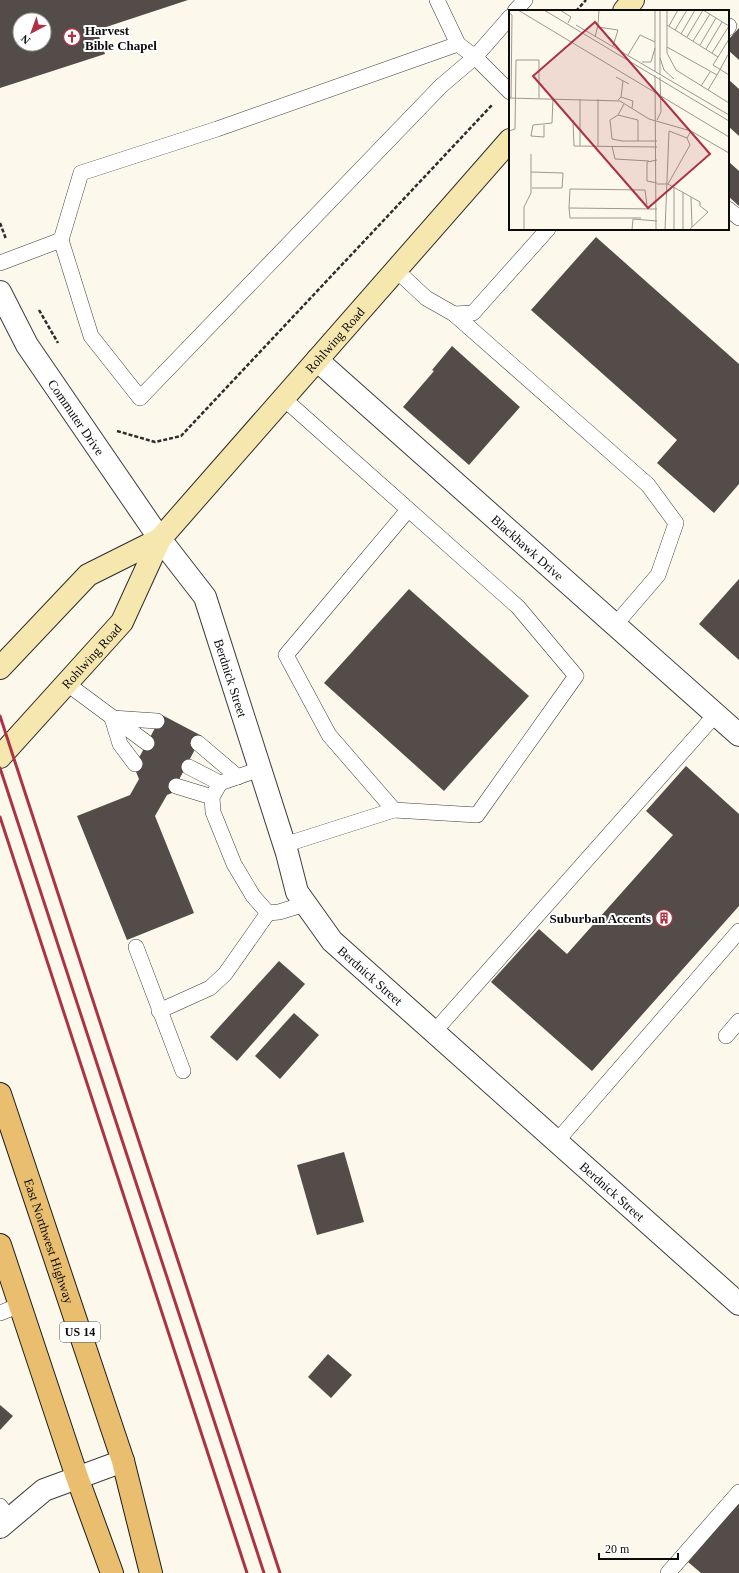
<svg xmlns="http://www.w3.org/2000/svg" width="739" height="1573" font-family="Georgia,serif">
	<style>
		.building { fill: #534c49; fill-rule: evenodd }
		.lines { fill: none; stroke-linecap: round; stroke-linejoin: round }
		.service-casing { stroke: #3e3e3e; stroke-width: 16 }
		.minor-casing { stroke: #3e3e3e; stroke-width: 24 }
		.secondary-casing { stroke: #2d2d2d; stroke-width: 24 }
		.primary-casing { stroke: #1c1c1c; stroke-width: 24 }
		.path { stroke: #2d2d2d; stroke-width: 2.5; stroke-dasharray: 4 2; stroke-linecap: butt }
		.service { stroke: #fff; stroke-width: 15 }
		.minor { stroke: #fff; stroke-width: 22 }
		.secondary { stroke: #f6e7ae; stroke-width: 22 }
		.primary { stroke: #e9bf6f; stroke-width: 22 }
		.rail { stroke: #ab3345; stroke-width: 3 }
		.labels { text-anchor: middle; stroke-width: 4; stroke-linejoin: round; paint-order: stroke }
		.shield { fill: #fff; stroke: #545454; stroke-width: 1 }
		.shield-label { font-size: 12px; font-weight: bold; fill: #0b0b0b }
		.poi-label { font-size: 13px; font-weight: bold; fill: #0b0b0b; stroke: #fff; text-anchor: start }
		.street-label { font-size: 13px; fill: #0b0b0b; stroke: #fff }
		.inset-road { fill: none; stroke: #9c9992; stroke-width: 1 }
		.view { fill: #ab3345; fill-opacity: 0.15; stroke: #ab3345; stroke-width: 2 }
		.inset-edge { fill: none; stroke: #0b0b0b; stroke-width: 2 }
	</style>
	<rect width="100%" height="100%" fill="#fdf8ec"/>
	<g class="building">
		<path d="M 0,0 L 188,0 L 97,30 L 105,54 L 0,88 ZM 20,20 L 44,20 L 44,44 L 20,44 Z"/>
		<polygon points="739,28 739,60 728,50 728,40"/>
		<polygon points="728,79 739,89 739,136 728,126"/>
		<polygon points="728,161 739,171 739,206 728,196"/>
		<polygon points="596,237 739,364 739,484 714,513 657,463 677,440 531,310"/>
		<polygon points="452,346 520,407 469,465 403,407 434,371 432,370"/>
		<polygon points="739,579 739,660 699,624"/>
		<polygon points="409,589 529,696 444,791 324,683"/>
		<polygon points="162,715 202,736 172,793 167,795 155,816 194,913 127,940 77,816 130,795 139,779 134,767"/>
		<polygon points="686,766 739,814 739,906 592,1071 491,982 539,929 567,954 673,835 646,811"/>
		<polygon points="279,961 305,984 237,1061 210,1037"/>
		<polygon points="294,1013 319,1035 280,1079 255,1056"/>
		<polygon points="344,1152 364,1222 317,1235 297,1165"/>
		<polygon points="328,1354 352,1375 331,1398 308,1377"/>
		<polygon points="0,1405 13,1416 0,1430"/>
		<polygon points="739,1503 739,1573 701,1573 688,1562"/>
	</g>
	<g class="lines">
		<g class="service-casing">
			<g id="service">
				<polyline points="437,0 458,44"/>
				<polyline points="515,11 525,0"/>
				<polyline points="728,28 729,26"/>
				<polyline points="728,209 739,218"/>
				<polyline points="61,240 81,173 217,129 458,44 475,57 510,92"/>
				<polyline points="0,263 61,240 91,336 140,398 441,86 475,57 510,17"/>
				<polyline points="396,270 426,298 454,314 473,313 548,229"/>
				<polyline points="454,314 648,485 676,523 658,575 615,625"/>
				<polyline points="283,398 518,607 576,676 477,815 394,810 329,735 286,655 408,510"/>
				<polyline points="66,683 147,743"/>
				<polyline points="198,743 238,777"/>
				<polyline points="135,764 120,744 112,718 157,721"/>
				<polyline points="189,767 220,783"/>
				<polyline points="260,769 220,783 212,797 213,812 234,864 253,896 268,913 279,912 305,904"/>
				<polyline points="176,786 212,797"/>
				<polyline points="284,845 394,810"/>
				<polyline points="136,947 183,1071"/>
				<polyline points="159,1011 210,988 225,974 268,913"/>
				<polyline points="434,1032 716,714"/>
				<polyline points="726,1036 739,1021"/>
				<polyline points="557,1141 739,931"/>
				<polyline points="0,1313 20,1305"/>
				<polyline points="0,1506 10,1519"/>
				<polyline points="668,1573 739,1492"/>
			</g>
		</g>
		<g class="minor-casing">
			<g id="minor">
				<path id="s1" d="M 0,292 L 27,345 L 160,539 L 205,597 L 287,853 L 297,892 L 332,941 L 739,1304"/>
				<path id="s2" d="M 317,360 L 739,735"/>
				<polyline points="0,1527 44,1490 123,1461"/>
			</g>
		</g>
		<g class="secondary-casing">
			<g id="secondary">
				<polyline points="624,11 633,0"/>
				<polyline points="0,668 88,575 160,539"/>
				<path id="s3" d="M 0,757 L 122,622 L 160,539 L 510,140"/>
			</g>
		</g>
		<g class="primary-casing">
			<g id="primary">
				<path id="s4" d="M 0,1094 L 123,1461 L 151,1573"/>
				<polyline points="0,1245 77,1477 112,1573"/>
			</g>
		</g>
		<g class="path">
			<polyline points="576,11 586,0"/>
			<polyline points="0,223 6,239"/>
			<polyline points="39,310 58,343"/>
			<polyline points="117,431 155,442 181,436 492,105"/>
		</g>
		<use href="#service" class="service"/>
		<use href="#minor" class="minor"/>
		<use href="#secondary" class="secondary"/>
		<use href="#primary" class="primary"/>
		<g class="rail">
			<polyline points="0,716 280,1573"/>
			<polyline points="0,768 264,1573"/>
			<polyline points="0,817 247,1573"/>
		</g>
	</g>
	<defs>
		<g id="church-ring" transform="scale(0.9)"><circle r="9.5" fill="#fff" stroke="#ab3345" stroke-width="1.5"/><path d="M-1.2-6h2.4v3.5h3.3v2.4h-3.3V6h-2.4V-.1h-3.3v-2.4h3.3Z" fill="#ab3345"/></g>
		<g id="building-ring" transform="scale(0.9)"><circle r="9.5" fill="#fff" stroke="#ab3345" stroke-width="1.5"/><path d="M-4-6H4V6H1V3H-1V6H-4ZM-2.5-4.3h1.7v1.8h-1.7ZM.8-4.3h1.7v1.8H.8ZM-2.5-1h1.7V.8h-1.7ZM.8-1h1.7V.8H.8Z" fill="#ab3345"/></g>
	</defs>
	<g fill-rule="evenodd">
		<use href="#church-ring" x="72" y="37"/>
		<use href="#building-ring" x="664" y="918"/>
	</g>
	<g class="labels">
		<rect class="shield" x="60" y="1322" width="40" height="20" rx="3"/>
		<g class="shield-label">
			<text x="80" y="1336">US 14</text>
		</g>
		<g class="poi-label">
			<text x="85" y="35">Harvest<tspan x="85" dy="15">Bible Chapel</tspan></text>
			<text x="651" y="923" text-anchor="end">Suburban Accents</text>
		</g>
		<g class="street-label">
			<text dy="5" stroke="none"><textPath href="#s3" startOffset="538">Rohlwing Road</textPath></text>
			<text dy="5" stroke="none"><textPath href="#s1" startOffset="147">Commuter Drive</textPath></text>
			<text dy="5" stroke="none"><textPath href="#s2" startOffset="282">Blackhawk Drive</textPath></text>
			<text dy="5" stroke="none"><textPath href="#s3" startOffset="136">Rohlwing Road</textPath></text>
			<text dy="5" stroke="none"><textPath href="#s1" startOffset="453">Berdnick Street</textPath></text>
			<text dy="5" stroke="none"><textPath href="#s1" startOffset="789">Berdnick Street</textPath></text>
			<text dy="5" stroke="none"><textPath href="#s1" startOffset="1113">Berdnick Street</textPath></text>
			<text dy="5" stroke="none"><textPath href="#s4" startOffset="155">East Northwest Highway</textPath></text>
		</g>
	</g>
	<g transform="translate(509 10)">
		<rect width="220" height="220" fill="#fdf8ec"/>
		<path class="inset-road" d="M 9,0 L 220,127M 35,0 L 220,111M 51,0 L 62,7 L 59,13M 158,0 L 158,43 L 167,60 L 220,93M 194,0 L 220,16M 0,3 L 3,5 L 2,88M 67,15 L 220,105M 158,15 L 209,47 L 204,55 L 220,65M 160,16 L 169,0M 89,17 L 109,20 L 104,36M 166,20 L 178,0M 172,24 L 186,0M 86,27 L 89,15 L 90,0M 178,27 L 194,0M 184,31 L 201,4M 191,35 L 207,8M 158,37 L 208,65 L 220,43M 197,39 L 213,12M 203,43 L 220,16M 119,45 L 131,25 L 146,32M 209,47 L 220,29M 151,48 L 155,60 L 165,69M 133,52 L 142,52 L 146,38M 146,62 L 146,0M 146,65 L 147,220M 151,65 L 151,0M 107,67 L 120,74M 192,76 L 201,62M 199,80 L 208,65M 112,87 L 114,71M 0,88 L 111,91 L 140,109 L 182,121 L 220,143M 71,89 L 71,136M 109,90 L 112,87 L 124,91 L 123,98M 109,105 L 115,94M 64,110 L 65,136M 148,110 L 152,102 L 151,67M 35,115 L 35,127 L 22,126 L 24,115 L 43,113 L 44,88M 0,121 L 6,119 L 7,50 L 30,50 L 30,88M 129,131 L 129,110 L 109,105 L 101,110 L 103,129 L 113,131 L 148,131M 65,136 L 148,137M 89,136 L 89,89M 103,136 L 106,149 L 140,151M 22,162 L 54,163 L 53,178 L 23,178M 148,173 L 138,171 L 138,152 L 148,150M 148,174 L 159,174 L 181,135 L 178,128M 159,174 L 191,192 L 191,196 L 199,202 L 180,220M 174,182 L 174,220M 182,187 L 183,217M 138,195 L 136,180 L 61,179 L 60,198 L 148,199M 60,198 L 61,208 L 132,208M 15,220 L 15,197 L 22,183 L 22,144M 123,220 L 124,209 L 148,211M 156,220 L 160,121 L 178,128 L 182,121M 165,220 L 165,177"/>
		<path class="view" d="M 86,12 L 201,144 L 139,198 L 24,66 Z"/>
		<rect width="220" height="220" class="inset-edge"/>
	</g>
	<g transform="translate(32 32) rotate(221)"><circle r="19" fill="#ffffff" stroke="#9d9d9d"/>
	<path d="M0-3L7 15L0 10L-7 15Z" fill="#ab3345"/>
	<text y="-6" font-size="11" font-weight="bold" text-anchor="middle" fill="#0b0b0b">N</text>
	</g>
	<path d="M599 1553v6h79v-6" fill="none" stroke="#0b0b0b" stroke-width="2"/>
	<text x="605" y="1553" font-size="12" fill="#0b0b0b" stroke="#ffffff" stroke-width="3" paint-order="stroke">20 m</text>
</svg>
